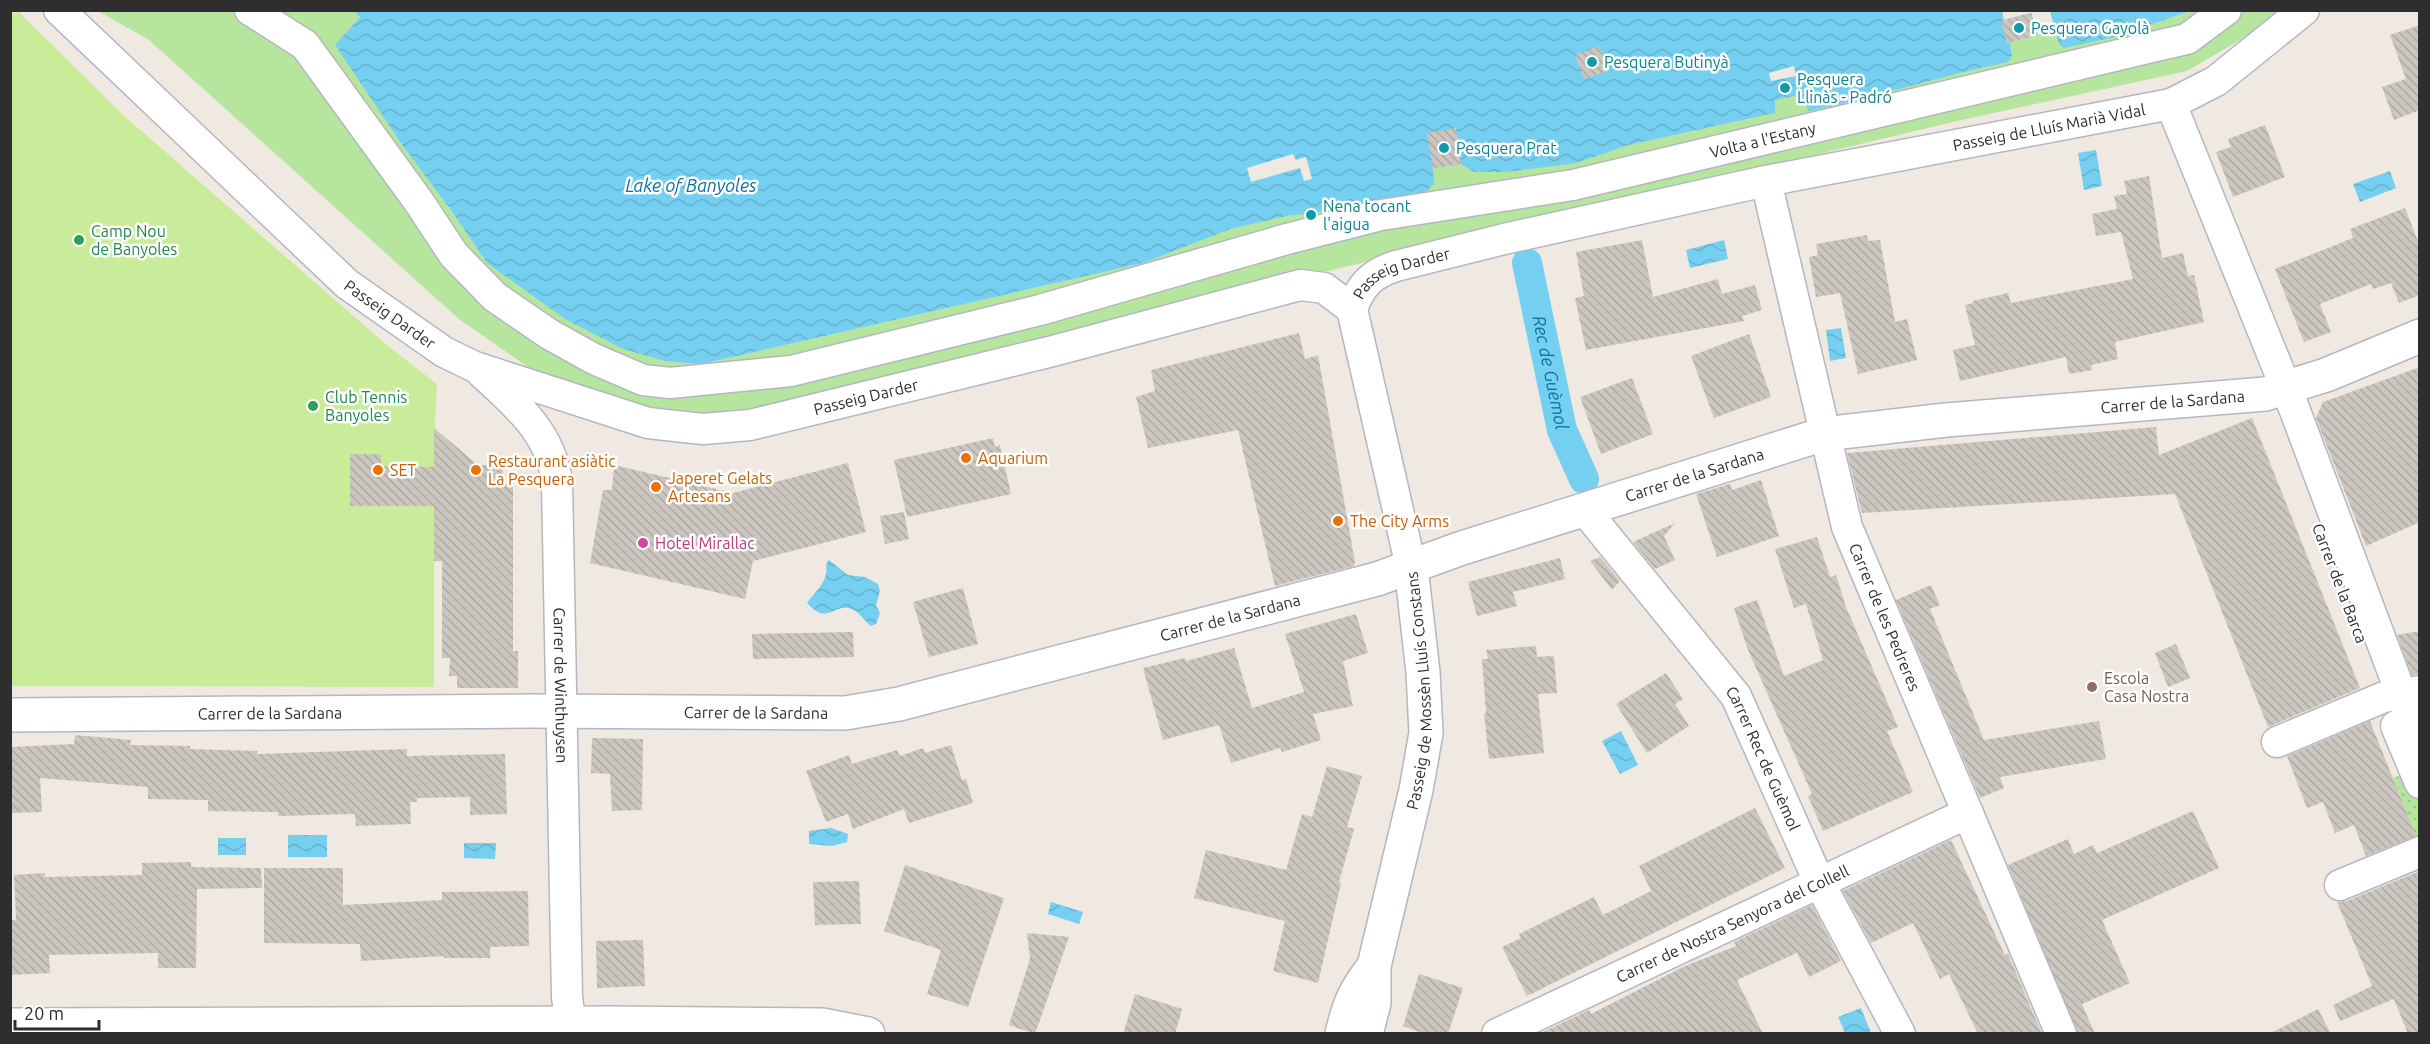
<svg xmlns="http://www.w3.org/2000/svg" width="2430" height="1044" font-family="Ubuntu,sans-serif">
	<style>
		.grass { fill: #b6e59e }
		.park { fill: url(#park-dots) }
		.pitch { fill: #c9ec9a }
		.water { fill: url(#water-waves) }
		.pier { fill: #efe9e1 }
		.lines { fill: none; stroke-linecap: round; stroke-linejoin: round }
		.canal { stroke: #75cff0; stroke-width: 30 }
		.building { fill: url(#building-back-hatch) }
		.street-casing { stroke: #b4b7c1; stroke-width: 33 }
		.secondary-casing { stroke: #b4b7c1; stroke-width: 36 }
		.street { stroke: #fff; stroke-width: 30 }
		.secondary { stroke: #fff; stroke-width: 33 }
		.culture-dot { fill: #0f9aa8; stroke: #fff; stroke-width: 2 }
		.leisure-dot { fill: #2e9e5b; stroke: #fff; stroke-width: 2 }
		.food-dot { fill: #e8710a; stroke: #fff; stroke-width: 2 }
		.hotel-dot { fill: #d1479c; stroke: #fff; stroke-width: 2 }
		.education-dot { fill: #8d6e63; stroke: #fff; stroke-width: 2 }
		.labels { text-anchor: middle; stroke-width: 5; stroke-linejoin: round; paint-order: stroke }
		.culture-label { font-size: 16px; fill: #0d838f; stroke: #fff; text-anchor: start }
		.street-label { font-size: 16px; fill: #2e2e2e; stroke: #fff }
		.leisure-label { font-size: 16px; fill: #27864d; stroke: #fff; text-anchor: start }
		.food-label { font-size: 16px; fill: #c56008; stroke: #fff; text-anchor: start }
		.hotel-label { font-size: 16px; fill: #b23c85; stroke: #fff; text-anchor: start }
		.education-label { font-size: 16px; fill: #785e54; stroke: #fff; text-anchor: start }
		.water-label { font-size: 18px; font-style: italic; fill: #0d6fa3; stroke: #fff }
	</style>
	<defs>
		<pattern id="park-dots" width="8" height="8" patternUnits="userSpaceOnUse" patternTransform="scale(1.5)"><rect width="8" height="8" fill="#b6e59e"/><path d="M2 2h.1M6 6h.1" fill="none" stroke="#9dc588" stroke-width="1.8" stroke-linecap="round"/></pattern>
		<pattern id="water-waves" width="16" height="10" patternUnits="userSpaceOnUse" patternTransform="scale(1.5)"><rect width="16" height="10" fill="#75cff0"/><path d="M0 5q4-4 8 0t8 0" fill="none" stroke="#66b2ce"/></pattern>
		<pattern id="building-back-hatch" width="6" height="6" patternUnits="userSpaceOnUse" patternTransform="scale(1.5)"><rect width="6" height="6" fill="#cbc7bf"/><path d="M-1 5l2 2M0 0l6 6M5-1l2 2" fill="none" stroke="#afaba4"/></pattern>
	</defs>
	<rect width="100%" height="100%" fill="#efe9e1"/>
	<polygon class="grass" points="307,10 355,11 360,17 336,45 487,263 702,364 1143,263 1231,229 1287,216 1347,209 1433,168 1461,164 1474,172 1577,163 1629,145 1775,113 1774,100 1800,95 1805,107 1851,102 1938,77 2007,62 2012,56 2010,42 2055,31 2059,44 2115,37 2190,11 2281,11 2240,40 2187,71 1957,121 1072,332 754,413 678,417 538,374 459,319 149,40 98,11"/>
	<polygon class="park" points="2419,769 2419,845 2393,778"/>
	<polygon class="pitch" points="19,12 122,114 389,347 437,384 434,439 434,687 11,686 10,13"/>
	<g class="water">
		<path d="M 307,11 L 2190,11 L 2115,37 L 2064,48 L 2059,44 L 2055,31 L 2010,42 L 2012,56 L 2008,62 C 1941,76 1876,97 1809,111 L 1800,95 L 1775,100 L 1775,113 L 1629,145 L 1577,163 L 1507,172 L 1474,172 L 1461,164 L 1433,168 L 1434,184 L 1426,192 L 1347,209 L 1287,216 L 1231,229 L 1143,263 L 702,364 L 665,361 L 623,349 L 565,319 L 487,263 L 450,209 L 403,146 L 335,45 L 360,17 L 354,11 Z"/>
		<polygon points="2096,150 2102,186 2084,190 2078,153"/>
		<polygon points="2390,171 2396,188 2360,202 2353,184"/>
		<polygon points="1724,240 1728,259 1690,268 1686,250"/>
		<polygon points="1841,328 1846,358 1830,361 1826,330"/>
		<path d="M 829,560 L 848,575 L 865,577 L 878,584 L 880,591 L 876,605 L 880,613 L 876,624 L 871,626 C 863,620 858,609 848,608 C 831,606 828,625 807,603 C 816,591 829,581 826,564 Z"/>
		<polygon points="1621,731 1638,765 1620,774 1602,741"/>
		<polygon points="831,828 848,834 847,842 832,846 809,844 809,831"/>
		<rect x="288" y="835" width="39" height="22"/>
		<rect x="218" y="838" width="28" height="17"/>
		<polygon points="464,843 496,843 495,859 464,858"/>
		<polygon points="1051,902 1083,912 1079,924 1048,914"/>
		<polygon points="1861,1008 1871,1033 1845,1033 1838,1017"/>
	</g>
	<g class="pier">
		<polygon points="2002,11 2050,11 2055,31 2038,35 2031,13 2004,20"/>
		<polygon points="1794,66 1796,76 1771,81 1769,73"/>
		<polygon points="1293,154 1296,160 1306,157 1312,179 1304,181 1300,168 1251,182 1247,168"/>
	</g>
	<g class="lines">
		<path class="canal" id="s1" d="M 1527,263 L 1562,430 L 1584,479"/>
	</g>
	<g class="building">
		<polygon points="2031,13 2038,35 2007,43 2001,21"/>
		<polygon points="2420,25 2420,110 2394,120 2382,87 2406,79 2390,35"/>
		<polygon points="1599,46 1609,71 1584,79 1575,55"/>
		<polygon points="2265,125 2285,177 2233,197 2216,152 2231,147 2228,139"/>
		<polygon points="1456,128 1461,164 1433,168 1427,133"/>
		<polygon points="2149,176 2162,258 2183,253 2188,276 2194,275 2204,322 2115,342 2118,359 2091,365 2092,370 2069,374 2066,357 1960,381 1953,350 1975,345 1965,305 1973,303 1973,301 2008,293 2011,303 2133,279 2121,232 2096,236 2092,214 2117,209 2114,196 2127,194 2124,181"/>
		<polygon points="2405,208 2420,246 2420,295 2399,303 2391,283 2373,289 2371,284 2320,304 2331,332 2304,342 2275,269 2353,238 2350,229"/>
		<polygon points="1867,235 1868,241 1880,240 1895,322 1907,319 1917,360 1858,374 1840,293 1816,297 1809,257 1818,255 1816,244"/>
		<polygon points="1642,240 1653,297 1718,279 1722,294 1755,285 1762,310 1742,316 1744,321 1586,350 1575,298 1584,296 1576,252"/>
		<polygon points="1299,333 1305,359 1318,355 1355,562 1354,566 1275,586 1238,430 1148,448 1136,397 1155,391 1151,370"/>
		<polygon points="1749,334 1771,397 1714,418 1691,356"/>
		<polygon points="2420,367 2420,522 2366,546 2316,418 2323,402"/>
		<polygon points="1632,378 1653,434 1601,454 1580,397"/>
		<polygon points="2252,418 2360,688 2268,727 2175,494 1862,513 1847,453 2156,427 2159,455"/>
		<polygon points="434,428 478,465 503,466 503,483 513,484 513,651 518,651 518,688 457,688 457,676 449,676 450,658 442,658 442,561 434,561 434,506 350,506 350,454 381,454 381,466 434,467"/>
		<polygon points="993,438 995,447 1000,445 1011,494 907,517 894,460"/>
		<polygon points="848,463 866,532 753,561 745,599 590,563 603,490 612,490 614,465 733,493"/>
		<polygon points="1761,480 1779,536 1717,557 1696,494 1730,484 1732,490"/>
		<polygon points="904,512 909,539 885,544 880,516"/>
		<polygon points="1675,523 1664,536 1675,560 1655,569 1633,542"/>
		<polygon points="1817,537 1830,577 1836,575 1846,607 1898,727 1887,731 1913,792 1823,831 1808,796 1812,794 1748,650 1734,608 1757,600 1784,676 1823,660 1806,604 1794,608 1775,549"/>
		<polygon points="1600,557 1620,581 1612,590 1590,561"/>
		<polygon points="1560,558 1565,579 1513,592 1517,606 1477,616 1468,582"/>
		<polygon points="1931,585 1940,605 1930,609 1984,740 2099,721 2106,759 2000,777 2004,788 1980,798 1896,600"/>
		<polygon points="963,588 978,644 929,657 913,602"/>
		<polygon points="1356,614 1368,653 1343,661 1353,706 1313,714 1321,740 1282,752 1280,748 1231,763 1219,725 1163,740 1143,668 1185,658 1186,661 1234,648 1252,708 1304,692 1285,634"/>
		<polygon points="2420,631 2420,674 2412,675 2397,635"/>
		<polygon points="853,632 854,657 753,659 752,634"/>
		<polygon points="2176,644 2190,678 2168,687 2155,653"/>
		<polygon points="1536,646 1537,657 1554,656 1557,693 1538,694 1544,753 1489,759 1484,713 1486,713 1482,659 1488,659 1486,650"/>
		<polygon points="1666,673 1683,699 1675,704 1689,726 1647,753 1616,704"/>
		<polygon points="2370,721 2416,836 2366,856 2354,825 2335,833 2323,802 2307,808 2287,756"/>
		<polygon points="75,735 131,740 130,745 190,746 190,749 257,751 257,754 407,749 407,756 505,754 507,814 470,815 470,797 417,798 417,802 410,802 411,824 356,826 355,814 278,816 278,812 208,811 208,800 148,799 148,787 40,778 42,812 10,813 10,747 74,744"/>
		<polygon points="592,738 643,739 642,810 612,811 610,774 591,773"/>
		<polygon points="951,745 962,780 966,779 973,803 909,823 904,809 853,829 848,814 826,822 806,771 849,755 852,764 897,750 900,756 923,748 925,753"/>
		<polygon points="1327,766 1362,776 1347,827 1354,829 1339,882 1341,883 1318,983 1273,971 1285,921 1194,898 1206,850 1286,870 1302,814 1312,817"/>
		<polygon points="1755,808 1785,868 1527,996 1502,947 1521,938 1519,934 1594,897 1603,915 1651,891 1639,866"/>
		<polygon points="2193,811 2219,868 2102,920 2130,983 2082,1004 2095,1034 2078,1034 2008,865 2068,839 2074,854 2093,845 2097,853"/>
		<polygon points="1951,840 2005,955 2008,954 2042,1034 1978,1034 1949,974 1940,979 1913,923 1871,943 1843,891"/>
		<polygon points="191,862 191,867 261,868 262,888 197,889 196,968 158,968 158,953 49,955 50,973 10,975 10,920 16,920 14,875 45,873 45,877 142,875 142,863"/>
		<polygon points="905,865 1004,898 968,1007 927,994 941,950 884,931"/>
		<polygon points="264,868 343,868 343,905 442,900 442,892 528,891 529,946 490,947 490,958 444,958 444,956 361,961 360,944 264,943"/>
		<polygon points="2420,871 2420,1034 2408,1034 2394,999 2340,1021 2333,1005 2372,986 2337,902 2347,901"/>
		<polygon points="859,881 861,924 815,925 813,882"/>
		<polygon points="1812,905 1841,961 1809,977 1797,953 1737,980 1763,1034 1539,1034 1589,1010 1591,1014 1685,966 1736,946 1734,942"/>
		<polygon points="1027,933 1069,937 1035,1034 1009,1025 1030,959"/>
		<polygon points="643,940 645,986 597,988 596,941"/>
		<polygon points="1419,974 1463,988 1448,1034 1425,1034 1403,1026"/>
		<polygon points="1135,994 1182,1009 1175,1034 1123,1034"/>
		<polygon points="2318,1009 2331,1034 2269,1034"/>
	</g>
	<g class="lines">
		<g class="street-casing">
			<g id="street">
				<path id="s2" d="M 59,10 L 347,284 L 444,352 L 475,367 L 648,423 L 703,429 L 750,425 L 1053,351 L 1300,285 L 1324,288 L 1352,309"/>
				<path id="s3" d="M 250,10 L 305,45 L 419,202 L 454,255 L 495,297 L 549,334 L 594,359 L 643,380 L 670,383 L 791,371 L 1040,310 L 1287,239 L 1381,215 L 1573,185 L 2152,47 L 2187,39 L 2226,10"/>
				<polyline points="2171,104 2294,408 2420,744"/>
				<path id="s4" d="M 1766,181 L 1847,527 L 2061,1034"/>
				<path id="s5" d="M 1352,309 C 1361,285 1371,274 1396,266 L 1504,239 L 1766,181 L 2171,104 L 2216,81 L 2304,10"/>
				<polyline points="1352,309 1411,567"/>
				<path id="s6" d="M 482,373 C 517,405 551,433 557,482 L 567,997 L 572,1034"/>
				<path id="s7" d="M 1584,509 L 1736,696 L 1819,882 L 1900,1034"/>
				<polyline points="2396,726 2420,783"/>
				<polyline points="2277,742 2384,697 2420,691"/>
				<polyline points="2340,885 2420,852"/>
				<path id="s8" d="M 1497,1034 L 1968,813"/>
			</g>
		</g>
		<g class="secondary-casing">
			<g id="secondary">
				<path id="s9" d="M 10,715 L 532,711 L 845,713 L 899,704 L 1377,579 L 1459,549 L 1824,434 L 1946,420 L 2265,394 L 2326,375 L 2420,336"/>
				<polyline points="10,1025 612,1023 822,1025 868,1034"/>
				<path d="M 1342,1034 C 1349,1003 1355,991 1374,966"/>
				<path id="s10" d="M 1366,1034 L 1374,1003 L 1374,966 L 1416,790 L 1426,733 L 1423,672 L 1411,567"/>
			</g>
		</g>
		<use href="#street" class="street"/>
		<use href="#secondary" class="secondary"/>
	</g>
	<g class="culture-dot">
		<circle cx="2019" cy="28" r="6"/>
		<circle cx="1592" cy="62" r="6"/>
		<circle cx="1785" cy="88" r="6"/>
		<circle cx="1444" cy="148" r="6"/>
		<circle cx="1311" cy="215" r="6"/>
	</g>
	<g class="leisure-dot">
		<circle cx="79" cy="240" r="6"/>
		<circle cx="313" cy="406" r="6"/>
	</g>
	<g class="food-dot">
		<circle cx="966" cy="458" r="6"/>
		<circle cx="378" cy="470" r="6"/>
		<circle cx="476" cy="470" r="6"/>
		<circle cx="656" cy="487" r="6"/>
		<circle cx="1338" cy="521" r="6"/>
	</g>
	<circle class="hotel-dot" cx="643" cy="543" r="6"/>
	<circle class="education-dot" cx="2092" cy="687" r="6"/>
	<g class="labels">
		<g class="culture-label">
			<text x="2031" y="34">Pesquera Gayolà</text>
			<text x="1604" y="68">Pesquera Butinyà</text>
			<text x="1797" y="85">Pesquera<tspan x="1797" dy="18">Llinàs - Padró</tspan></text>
			<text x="1456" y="154">Pesquera Prat</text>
			<text x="1323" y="212">Nena tocant<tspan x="1323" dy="18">l'aigua</tspan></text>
		</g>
		<g class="street-label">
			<text dy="6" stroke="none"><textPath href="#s5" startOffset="732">Passeig de Lluís Marià Vidal</textPath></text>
			<text dy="6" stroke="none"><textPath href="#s3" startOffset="1700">Volta a l'Estany</textPath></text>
			<text dy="6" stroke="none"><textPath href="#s5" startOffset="66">Passeig Darder</textPath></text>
			<text dy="6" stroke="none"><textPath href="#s2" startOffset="450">Passeig Darder</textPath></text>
			<text dy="6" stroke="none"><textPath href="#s2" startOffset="954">Passeig Darder</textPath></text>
			<text dy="6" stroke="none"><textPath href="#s9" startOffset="2204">Carrer de la Sardana</textPath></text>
			<text dy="6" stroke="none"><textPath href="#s9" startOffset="1718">Carrer de la Sardana</textPath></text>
			<text transform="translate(2340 583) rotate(69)" y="6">Carrer de la Barca</text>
			<text dy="6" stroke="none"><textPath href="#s4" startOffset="453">Carrer de les Pedreres</textPath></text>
			<text dy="6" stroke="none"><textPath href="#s9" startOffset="1232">Carrer de la Sardana</textPath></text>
			<text dy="6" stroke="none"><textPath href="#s6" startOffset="339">Carrer de Winthuysen</textPath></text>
			<text dy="6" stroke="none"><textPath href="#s10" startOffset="350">Passeig de Mossèn Lluís Constans</textPath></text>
			<text dy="6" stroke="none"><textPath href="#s9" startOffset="746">Carrer de la Sardana</textPath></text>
			<text dy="6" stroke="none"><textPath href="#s9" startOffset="260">Carrer de la Sardana</textPath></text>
			<text dy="6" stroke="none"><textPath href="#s7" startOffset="309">Carrer Rec de Guèmol</textPath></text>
			<text dy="6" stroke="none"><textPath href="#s8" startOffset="260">Carrer de Nostra Senyora del Collell</textPath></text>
		</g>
		<g class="leisure-label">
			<text x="91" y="237">Camp Nou<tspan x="91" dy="18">de Banyoles</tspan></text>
			<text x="325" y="403">Club Tennis<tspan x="325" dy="18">Banyoles</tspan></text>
		</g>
		<g class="food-label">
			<text x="978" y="464">Aquarium</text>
			<text x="488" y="467">Restaurant asiàtic<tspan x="488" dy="18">La Pesquera</tspan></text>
			<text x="390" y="476">SET</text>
			<text x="668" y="484">Japeret Gelats<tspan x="668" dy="18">Artesans</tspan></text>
			<text x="1350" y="527">The City Arms</text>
		</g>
		<g class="hotel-label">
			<text x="655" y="549">Hotel Mirallac</text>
		</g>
		<g class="education-label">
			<text x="2104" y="684">Escola<tspan x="2104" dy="18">Casa Nostra</tspan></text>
		</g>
		<g class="water-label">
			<text x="691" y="192">Lake of Banyoles</text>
			<text dy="6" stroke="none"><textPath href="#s1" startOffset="112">Rec de Guèmol</textPath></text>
		</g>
	</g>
	<rect width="2430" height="1044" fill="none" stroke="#2e2e2e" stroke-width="24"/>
	<path d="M15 1020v9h84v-9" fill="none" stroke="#2e2e2e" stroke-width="3"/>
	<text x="24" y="1020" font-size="18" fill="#2e2e2e" stroke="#ffffff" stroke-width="4.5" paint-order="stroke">20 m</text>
</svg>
